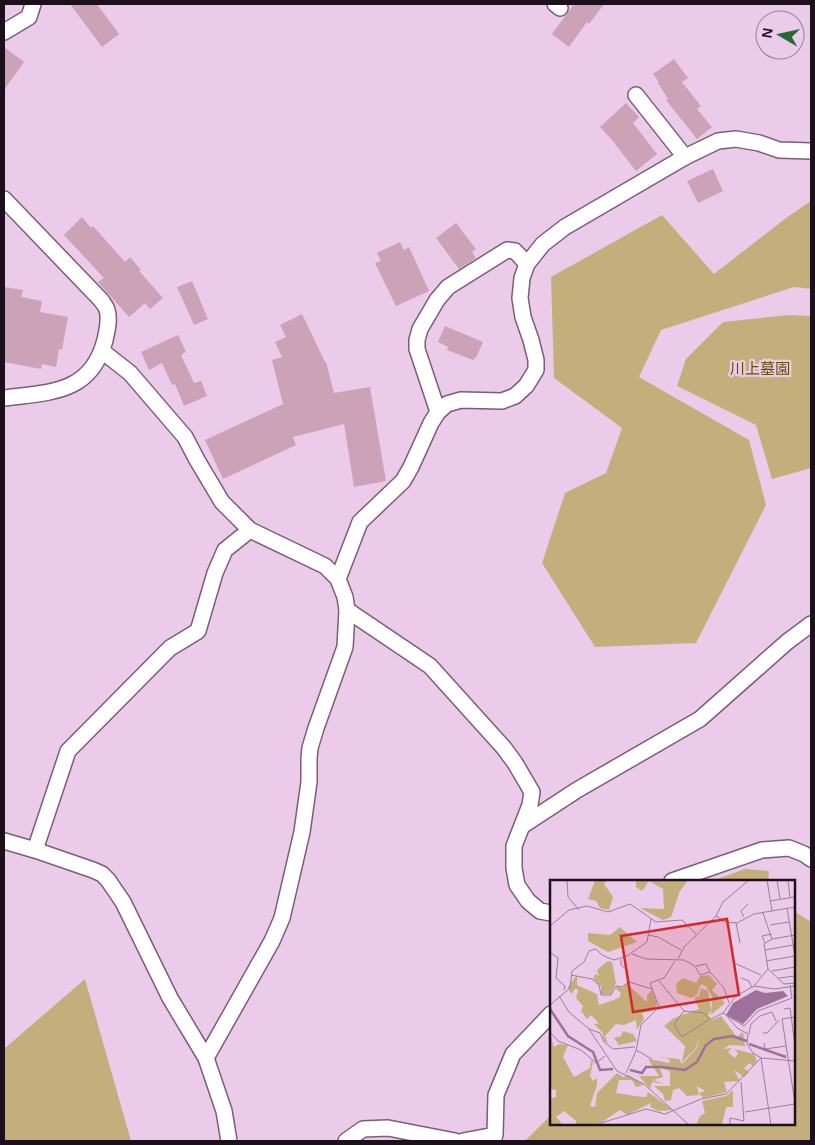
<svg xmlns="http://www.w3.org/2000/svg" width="815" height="1145" font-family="Arial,'Noto Sans JP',sans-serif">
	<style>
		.green { fill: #c4af7c }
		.building { fill: #cba2b6 }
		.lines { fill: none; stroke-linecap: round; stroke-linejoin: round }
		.street-casing { stroke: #7a5d79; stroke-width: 18 }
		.street { stroke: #fff; stroke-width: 15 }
		.labels { text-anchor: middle; stroke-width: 4.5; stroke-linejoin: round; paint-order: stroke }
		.park-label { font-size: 15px; fill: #644d00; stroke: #eccbea }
		.inset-river { fill: none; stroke: #9d719b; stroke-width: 2.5 }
		.inset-road { fill: none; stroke: #988097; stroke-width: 1 }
		.view { fill: #d62828; fill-opacity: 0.15; stroke: #d62828; stroke-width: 2.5 }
		.inset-edge { fill: none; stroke: #1b101b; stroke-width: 2.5 }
	</style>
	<rect width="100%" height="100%" fill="#eccbea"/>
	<g class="green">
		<polygon points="811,201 811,289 794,287 661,330 639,377 749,440 766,505 696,643 595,647 542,563 565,493 606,473 622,428 554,378 551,277 662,215 714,274 786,218"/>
		<polygon points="789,315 811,316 811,468 772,479 756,425 677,386 686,359 723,322"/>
		<polygon points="745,869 769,871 768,881 712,881"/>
		<polygon points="794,911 811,922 811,1141 525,1141 551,1115 551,1124 794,1124"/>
		<polygon points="85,979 131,1141 4,1141 4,1049"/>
	</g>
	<g class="building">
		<polygon points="70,4 97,4 119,34 102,47"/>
		<polygon points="574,4 604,4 589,24 587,22 569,47 552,34"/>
		<polygon points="4,47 24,62 4,90"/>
		<polygon points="674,59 688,78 682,82 701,106 697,109 712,127 697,139 666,100 668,99 658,83 659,82 653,74"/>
		<polygon points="626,103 639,117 633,123 657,154 636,171 612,140 600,127"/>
		<polygon points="713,169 723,191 698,203 687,181"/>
		<polygon points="82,217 91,228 93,226 125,262 130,257 141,270 139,271 163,298 150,309 145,303 129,317 98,282 104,278 64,235"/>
		<polygon points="456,223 476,249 472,252 476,258 459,269 436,238"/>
		<polygon points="400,242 404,250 409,247 429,291 396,306 375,263 381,261 377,253"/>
		<polygon points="192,281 208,319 194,325 177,287"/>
		<polygon points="4,287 23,290 21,297 42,301 40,312 68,317 62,350 59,349 56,367 42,364 41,369 4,362"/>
		<polygon points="302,314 325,362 326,362 334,393 370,387 386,481 354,487 344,424 293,437 296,445 223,479 205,440 283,404 272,360 282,357 275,342 286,337 280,325"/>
		<polygon points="445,326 483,342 476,358 475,357 473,360 447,350 448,347 438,342"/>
		<polygon points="178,335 186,352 181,355 194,383 201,381 207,396 184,406 175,384 172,385 162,363 149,370 141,352"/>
	</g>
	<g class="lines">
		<g class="street-casing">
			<g id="street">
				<polyline points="555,4 560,8"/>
				<polyline points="4,32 29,17 33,4"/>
				<polyline points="636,95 685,157"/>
				<path d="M 4,199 L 101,300 C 103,303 106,306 107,310 C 110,319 107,331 105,340 C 91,394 50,392 4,398"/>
				<polyline points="102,351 130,373 185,437 197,460 222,502 250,530 325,566 338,579 345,597 347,610 345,647 316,728 310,748 309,758 309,782 302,832 282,918 272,941 206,1058"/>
				<polyline points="438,412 417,349 417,340 420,329 437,300 448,287 507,250 515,251 527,264"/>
				<polyline points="338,579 360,522 403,481 411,467 431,423 438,412 447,404 461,400 502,401 515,396 526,386 536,370 536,360 531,340 523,317 520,298 522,278 527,264 543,244 565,227 685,157 718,141 736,139 759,143 779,150 811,151"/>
				<polyline points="347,610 430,666 504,748 515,763 532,792 530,805 514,846 514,868 517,885 528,901 540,911 551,913"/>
				<polyline points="522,826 577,790 700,719 787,642 811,624"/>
				<polyline points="4,841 35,850 93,870 102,874 108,880 123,902 170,998 206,1058 224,1111 229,1141"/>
				<polyline points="35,850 68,751 170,648 198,631 215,573 225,550 250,530"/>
				<polyline points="672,881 762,850 789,848 804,854 811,859"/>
				<polyline points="346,1141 363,1129 388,1128 455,1141"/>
				<polyline points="463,1141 495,1135 496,1095 513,1054 551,1014"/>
			</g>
		</g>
		<use href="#street" class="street"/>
	</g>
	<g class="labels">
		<g class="park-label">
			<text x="760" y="374">川上墓園</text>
		</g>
	</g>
	<g transform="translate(550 880)">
		<rect width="245" height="245" fill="#eccbea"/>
		<path d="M 45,0 L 57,0 L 54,4 L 63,17 L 59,30 L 50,28 L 46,21 L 38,19 ZM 86,0 L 138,0 L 130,11 L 121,37 L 113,40 L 90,28 L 114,29 L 113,9 L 99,1 L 92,11 L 86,7 ZM 70,47 L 87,62 L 58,72 L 38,61 L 38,53 L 60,55 ZM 58,81 L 62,82 L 66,103 L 61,114 L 51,114 L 51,106 L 43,99 L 45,94 L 49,96 L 47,90 ZM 27,95 L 27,105 L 47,114 L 49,125 L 69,118 L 71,113 L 66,109 L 67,106 L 73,108 L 76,103 L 97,122 L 97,115 L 102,110 L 107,124 L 102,131 L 92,133 L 94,139 L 87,150 L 86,140 L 74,145 L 66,144 L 55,156 L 58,163 L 54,161 L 52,152 L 44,144 L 48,144 L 47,141 L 41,135 L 37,139 L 31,131 L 33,126 L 26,118 L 28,111 L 26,108 L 21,114 L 18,107 ZM 159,95 L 167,104 L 162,110 L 175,123 L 161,135 L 162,117 L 156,106 L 151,104 L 147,115 L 141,118 L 127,113 L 126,104 L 133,98 L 146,103 L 150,96 ZM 151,108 L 158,111 L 159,117 L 161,131 L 158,135 L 162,140 L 171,136 L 187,157 L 193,152 L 195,166 L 180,165 L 173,169 L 182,168 L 178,172 L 185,178 L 188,173 L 184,169 L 204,174 L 207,181 L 203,186 L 199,183 L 194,188 L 199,192 L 194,197 L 184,190 L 190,201 L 174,202 L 177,212 L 153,218 L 149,213 L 155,211 L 147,206 L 149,215 L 137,216 L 129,208 L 123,210 L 121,220 L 115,221 L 113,214 L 104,206 L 120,206 L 120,191 L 110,188 L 113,197 L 103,200 L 114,204 L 102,202 L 100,209 L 89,196 L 109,196 L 98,179 L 120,183 L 119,179 L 107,177 L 129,179 L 132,184 L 147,168 L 149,158 L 146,168 L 132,182 L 135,166 L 114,146 L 124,138 L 149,129 L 144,118 L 149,116 ZM 73,151 L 83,154 L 87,161 L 69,165 L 64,158 L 71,156 ZM 0,154 L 4,167 L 9,164 L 18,165 L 13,177 L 24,197 L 40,188 L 41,180 L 43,182 L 40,196 L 43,201 L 47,198 L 47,205 L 40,226 L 45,227 L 47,213 L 67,193 L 73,197 L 79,195 L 94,205 L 86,207 L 82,200 L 69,200 L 66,213 L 92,217 L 96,217 L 98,212 L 123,230 L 108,231 L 100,227 L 101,223 L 77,235 L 70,230 L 52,242 L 42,245 L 26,245 L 26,241 L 14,231 L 6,237 L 13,245 L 0,245 L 0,219 L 6,217 L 6,210 L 0,209 ZM 183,210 L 183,227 L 176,227 L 172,245 L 146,245 L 150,236 L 155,233 L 152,221 L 176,216 Z" fill="#c4af7c"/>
		<path d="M 206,110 L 215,113 L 233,111 L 238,116 L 207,129 L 193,144 L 176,135 L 183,123 Z" fill="#9d719b"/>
		<path class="inset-river" d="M 0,129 L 18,156 L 43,172 L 50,190 L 63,189M 199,164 L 236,177M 80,190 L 92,193 L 96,187 L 112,187 L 135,190 L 147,182 L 156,165 L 164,159 L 182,156 L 197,161"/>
		<path class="inset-road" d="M 17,0 L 18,17 L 29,30M 217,0 L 222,31M 227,0 L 230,19M 238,0 L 240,18M 220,21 L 245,17M 237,28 L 245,76M 213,33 L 222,59M 166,36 L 176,42 L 187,43 L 204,34 L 245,27M 194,37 L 191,31 L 198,24M 186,43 L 190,63M 220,45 L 239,42M 0,46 L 19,30 L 37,26 L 58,32 L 80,24 L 106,42 L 132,40 L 146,54M 98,55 L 108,57 L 131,70M 245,55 L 222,59 L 214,64 L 218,89 L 234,104 L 245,103M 215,63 L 212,56 L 222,54M 215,70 L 243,65M 0,72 L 8,78 L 6,98 L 15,106 L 14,110M 82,74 L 96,79 L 134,80 L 145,86 L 150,95 L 160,92 L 174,108 L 179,123M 71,79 L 71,85 L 77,90 L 79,102 L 102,109M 128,79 L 134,67 L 166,36 L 173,22 L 199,0M 216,81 L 245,76M 184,83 L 211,95M 146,86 L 156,84 L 160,92M 222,91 L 245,87M 21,95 L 42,99 L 49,105 L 51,115 L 61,115 L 66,106 L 72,107 L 79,102M 191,98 L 199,101 L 202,108M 229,98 L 245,96M 109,101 L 134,131 L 154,133 L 160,139 L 132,157 L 124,144 L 134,131M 204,106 L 218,89M 9,116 L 19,132 L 39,149 L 67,191 L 94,204 L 139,245M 0,125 L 20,108 L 22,91 L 34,82 L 39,71 L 46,69 L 52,75 L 64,80 L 77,76 L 97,62 L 101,39M 234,129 L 240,128 L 245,165M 173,133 L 194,146 L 208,131 L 242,118 L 240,105M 177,136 L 187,148 L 198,154 L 197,164 L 203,173 L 211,178 L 245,181M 245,137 L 232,139 L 245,223M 161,139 L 173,133 L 186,116 L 204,106 L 224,109 L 245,106M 39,149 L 50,153 L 54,162 L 63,169 L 85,167M 0,152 L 8,161 L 31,170 L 46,183 L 55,176M 213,153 L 217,153 L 229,140M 199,154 L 201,144 L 210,136 L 222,132 L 226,141M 214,163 L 215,169 L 236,166M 86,170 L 102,179M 211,178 L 221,245M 76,193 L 86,171 L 91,145 L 109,127 L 100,103 L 114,98 L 125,81M 195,232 L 245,224M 45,245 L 96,229 L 115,234 L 151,219 L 176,214 L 211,178M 180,245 L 180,238 L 194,241 L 191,202"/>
		<path class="view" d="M 177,39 L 189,115 L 83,132 L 71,56 Z"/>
		<rect width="245" height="245" class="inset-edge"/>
	</g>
	<rect width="815" height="1145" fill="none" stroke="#1b101b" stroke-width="10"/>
	<g transform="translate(780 35) rotate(279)"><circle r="24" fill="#eccbea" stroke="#988097"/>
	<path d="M0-4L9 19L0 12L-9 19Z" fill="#266b36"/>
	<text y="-8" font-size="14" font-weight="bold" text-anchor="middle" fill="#1b101b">N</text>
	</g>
</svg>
